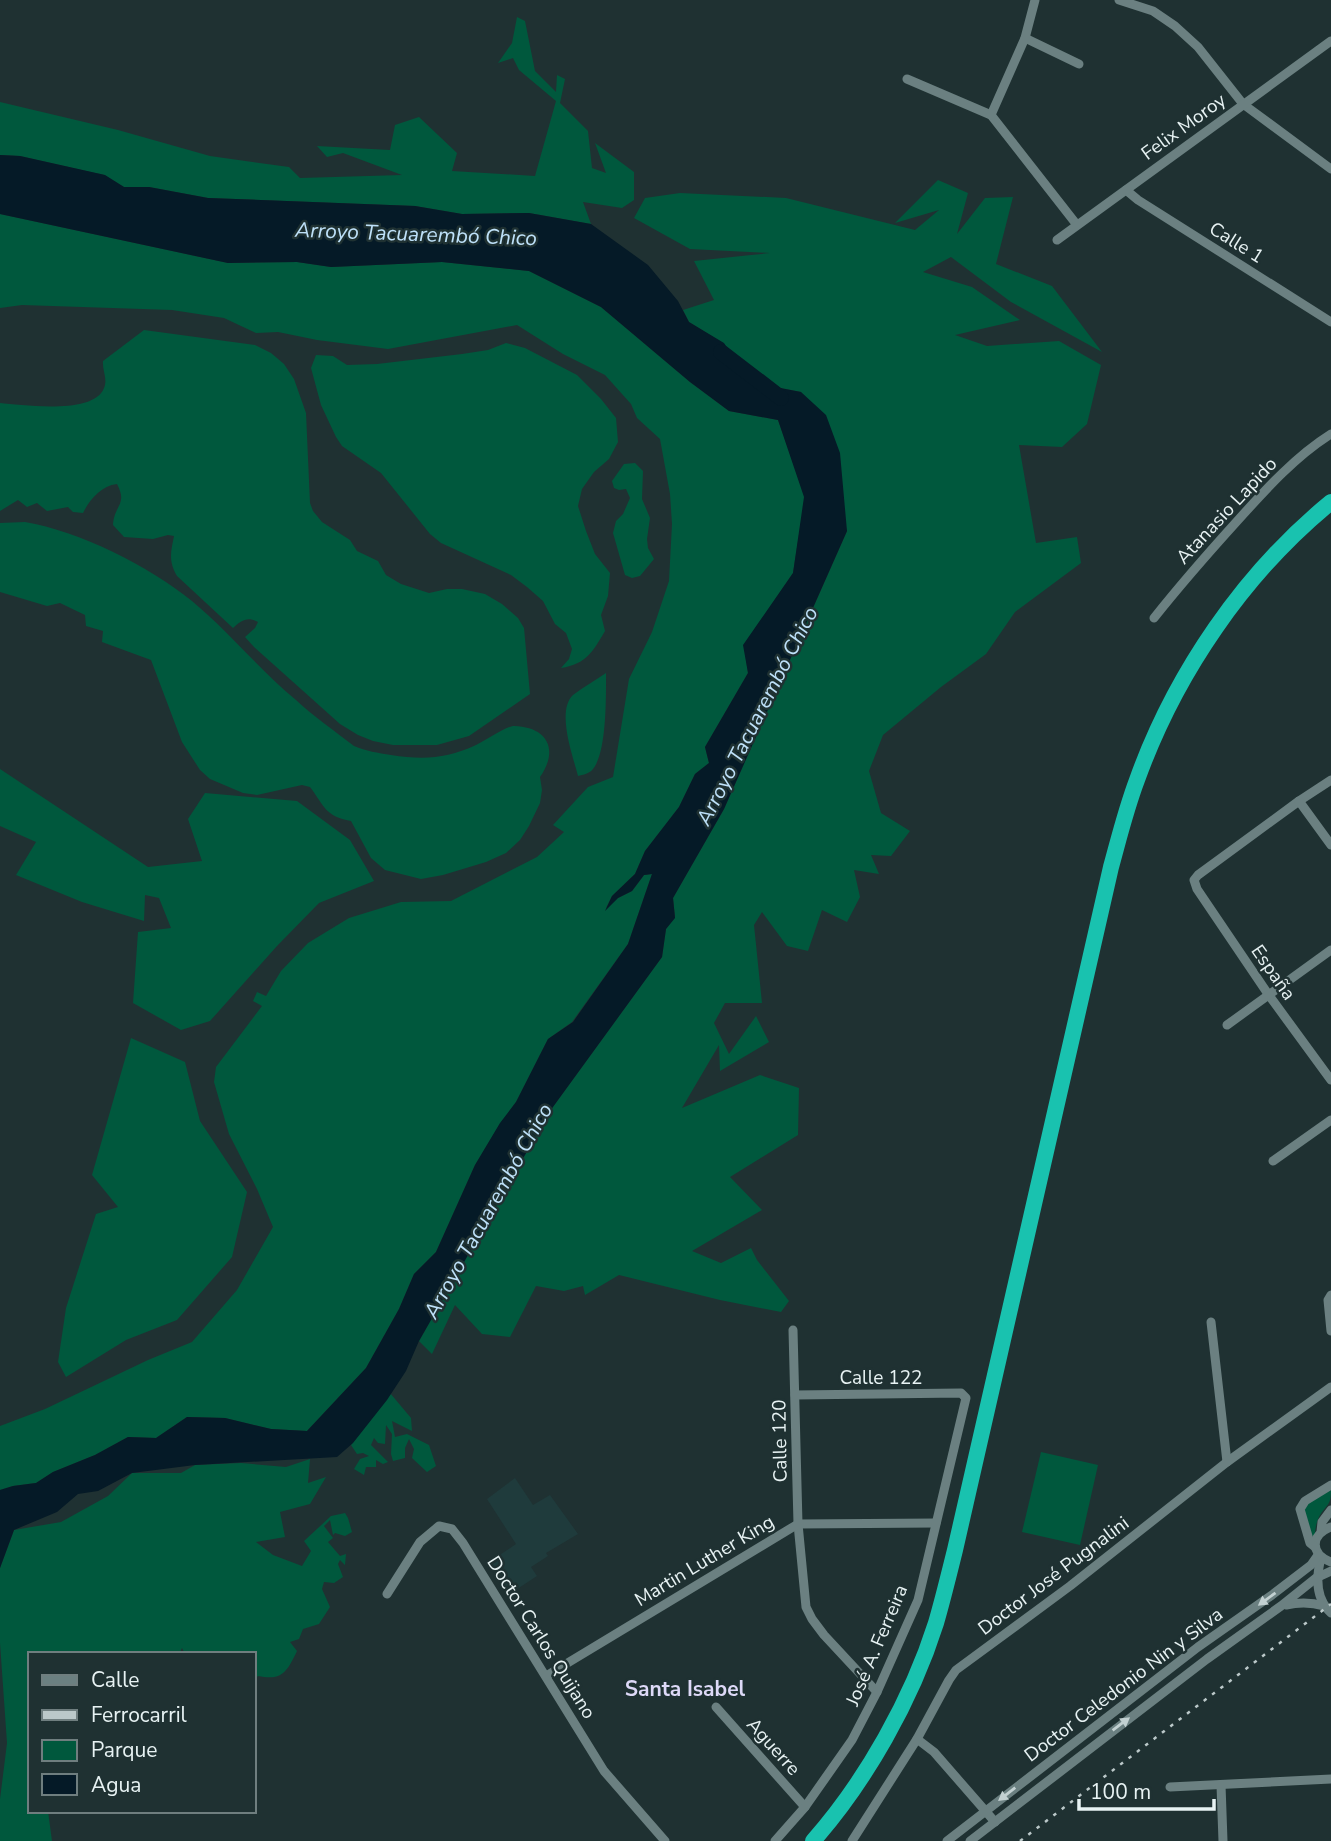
<svg xmlns="http://www.w3.org/2000/svg" width="1331" height="1841" font-family="'Nunito Sans',sans-serif">
	<style>
		.built { fill: #1f3b3c }
		.green { fill: #00583d }
		.water { fill: #051a27 }
		.lines { fill: none; stroke-linecap: round; stroke-linejoin: round }
		.river { stroke: #051a27; stroke-width: 16 }
		.street { stroke: #6b8081; stroke-width: 9 }
		.highway { stroke: #19c2af; stroke-width: 16 }
		.rail { stroke: #bbc8c9; stroke-width: 2.5; stroke-dasharray: 3.5 7; stroke-linecap: butt }
		.oneway { fill: #c2d0d1 }
		.labels { text-anchor: middle; stroke-width: 5; stroke-linejoin: round; paint-order: stroke }
		.street-label { font-size: 19px; fill: #e7f2f3; stroke: #1f3132 }
		.water-label { font-size: 21px; font-style: italic; fill: #bee1f9; stroke: #1f3132 }
		.neighbourhood-label { font-size: 21px; font-weight: bold; fill: #ddd9f7; stroke: #1f3132 }
	</style>
	<rect width="100%" height="100%" fill="#1f3132"/>
	<polygon class="built" points="515,1478 533,1505 550,1495 578,1534 546,1553 548,1556 531,1567 537,1576 508,1595 488,1563 516,1544 487,1499"/>
	<g class="green">
		<polygon points="517,17 525,21 535,71 556,92 557,75 565,79 560,103 588,131 592,168 606,173 595,143 634,172 634,200 622,208 583,202 591,224 529,213 462,214 415,206 208,198 149,187 124,187 104,175 20,156 0,155 0,102 118,130 210,156 289,167 300,178 402,175 343,153 327,157 317,146 390,150 395,125 419,117 457,153 452,171 535,176 556,101 519,70 513,58 498,63 512,43"/>
		<polygon points="938,180 968,193 957,234 985,198 1013,197 996,264 1052,286 1102,352 1011,302 951,257 923,272 972,287 1020,320 955,335 987,346 1059,341 1101,365 1087,424 1062,447 1019,445 1036,543 1077,537 1081,563 1015,612 986,654 941,687 883,735 869,771 881,813 910,831 891,856 871,855 879,874 854,870 860,897 847,922 822,910 808,951 787,946 762,912 754,925 762,1003 725,1003 714,1023 729,1054 756,1016 769,1042 720,1071 719,1045 682,1108 760,1075 799,1088 798,1135 730,1177 762,1210 692,1251 721,1263 751,1248 757,1260 789,1301 781,1312 720,1300 619,1275 585,1295 583,1286 564,1291 536,1286 510,1337 482,1334 455,1305 432,1354 419,1341 550,1111 662,957 666,929 675,917 673,898 724,809 847,531 801,392 749,382 724,344 689,322 683,310 714,300 694,261 770,253 690,249 634,218 645,198 680,193 786,198 915,230 939,210 895,223"/>
		<polygon points="0,214 228,263 297,262 331,267 442,262 529,271 601,307 690,382 729,411 778,420 805,497 793,573 744,645 748,673 705,747 709,763 695,774 679,807 645,851 635,874 612,896 606,908 618,898 632,891 644,875 652,874 628,944 572,1022 548,1039 516,1102 500,1124 475,1165 436,1252 414,1274 399,1309 366,1368 307,1431 271,1429 225,1418 187,1417 156,1438 128,1437 95,1455 53,1472 36,1483 13,1486 0,1490 0,1426 45,1409 148,1360 192,1342 237,1290 273,1227 257,1189 229,1134 214,1082 216,1067 262,1006 253,1001 257,992 266,996 281,971 308,943 349,918 401,902 451,901 537,857 564,832 553,825 588,787 613,777 629,679 652,632 669,581 672,524 670,494 660,439 637,418 631,404 605,375 563,354 517,325 388,349 317,340 278,332 256,333 224,318 172,310 22,305 0,308"/>
		<path d="M 144,330 L 255,345 L 271,353 L 284,364 L 294,379 L 306,413 L 310,503 L 313,511 L 322,522 L 350,540 L 357,551 L 378,561 L 386,575 L 401,584 L 429,593 L 447,589 L 462,589 L 485,594 L 502,604 L 518,618 L 524,628 L 530,694 L 469,736 L 437,745 L 393,745 L 373,741 L 358,735 L 340,724 L 254,647 L 245,637 L 255,628 L 258,622 C 247,616 241,621 233,628 L 177,576 C 168,561 171,551 174,536 L 168,535 L 153,539 L 124,537 L 113,525 C 114,505 128,505 117,484 C 101,486 90,499 83,513 L 73,512 L 68,507 L 47,511 L 37,503 L 27,507 L 18,500 L 0,511 L 0,403 C 23,405 94,415 104,388 C 108,379 102,370 103,361 Z"/>
		<path d="M 506,343 L 525,348 L 577,375 L 601,399 L 616,418 L 618,442 L 609,459 L 594,472 L 582,489 L 578,506 L 586,531 L 595,554 L 610,573 L 608,596 L 601,615 L 605,631 C 593,651 587,664 561,668 L 569,659 L 572,649 L 566,633 L 555,624 L 543,601 L 527,587 L 511,575 L 441,543 L 430,534 L 381,473 L 342,446 L 336,437 L 321,405 L 311,368 L 316,355 L 333,356 L 347,365 L 377,364 L 462,354 L 488,350 Z"/>
		<polygon points="635,463 643,471 642,499 650,518 647,539 648,548 654,559 640,576 632,578 625,575 613,533 616,521 623,514 630,498 626,489 619,490 614,488 612,481 624,464"/>
		<path d="M 25,522 C 79,531 149,566 192,601 C 228,631 259,669 296,700 C 314,717 335,731 354,746 C 366,751 378,753 391,755 C 423,760 446,759 476,745 C 485,741 506,726 514,726 C 548,727 559,750 540,777 L 542,790 L 540,803 L 529,826 L 520,840 L 506,853 L 486,862 L 443,875 L 421,879 L 385,870 L 371,858 L 351,821 C 325,816 325,807 310,787 L 302,785 L 257,795 L 243,793 L 210,779 L 200,770 L 182,742 L 151,660 L 102,642 L 103,631 L 86,626 L 85,615 L 60,603 L 47,606 L 0,592 L 0,523 Z"/>
		<path d="M 606,673 C 606,695 607,752 593,769 C 590,773 583,775 578,776 C 573,756 556,711 573,695 C 583,687 596,680 606,673 Z"/>
		<polygon points="0,769 148,867 202,861 188,819 205,793 297,801 350,840 374,881 319,903 277,946 210,1021 181,1030 133,1003 138,932 171,928 159,898 145,895 144,921 82,902 16,875 36,842 0,826"/>
		<polygon points="131,1038 185,1062 200,1121 247,1192 232,1257 177,1320 126,1340 66,1377 58,1362 66,1308 96,1214 118,1207 92,1175"/>
		<polygon points="390,1393 411,1418 412,1431 392,1421 395,1437 407,1434 429,1445 436,1466 427,1472 412,1458 414,1449 409,1439 405,1448 405,1458 393,1461 391,1454 392,1434 386,1425 385,1444 378,1443 374,1438 371,1445 388,1462 383,1464 376,1460 376,1467 366,1467 364,1475 354,1469 360,1459 369,1456 363,1453 357,1454 351,1445"/>
		<polygon points="1041,1452 1098,1465 1080,1545 1022,1532"/>
		<path d="M 310,1459 L 308,1483 L 326,1477 L 310,1504 L 280,1512 L 285,1537 L 256,1542 L 273,1555 L 302,1566 L 311,1551 L 304,1541 L 331,1516 L 345,1513 L 348,1518 L 352,1532 L 345,1536 L 335,1533 L 333,1535 L 330,1520 L 324,1526 L 333,1538 L 328,1542 L 340,1556 L 346,1554 L 345,1565 L 340,1560 L 338,1564 L 343,1577 L 334,1583 L 324,1582 L 322,1589 L 330,1607 L 319,1624 L 303,1629 L 299,1639 L 290,1642 L 297,1651 C 287,1672 282,1681 258,1676 L 254,1680 L 254,1654 L 185,1654 L 182,1648 L 179,1654 L 30,1654 L 30,1811 L 48,1811 L 52,1841 L 0,1841 L 0,1799 L 7,1743 L 0,1643 L 0,1568 L 14,1530 L 61,1522 L 108,1496 L 132,1473 L 181,1473 L 195,1465 L 241,1463 L 286,1467 Z"/>
		<path d="M 1331,1490 C 1331,1507 1326,1504 1319,1517 C 1315,1525 1315,1534 1314,1542 L 1304,1509 L 1305,1505 Z"/>
	</g>
	<polygon class="water" points="0,155 20,156 105,175 124,187 149,187 208,198 415,206 462,214 529,213 591,224 648,265 678,301 689,322 724,343 749,382 801,392 826,415 840,453 847,531 724,809 673,898 675,918 666,929 662,957 550,1111 419,1341 406,1371 387,1400 353,1443 337,1457 195,1465 132,1473 98,1491 78,1494 57,1512 14,1530 0,1568 0,1490 13,1486 36,1483 53,1472 95,1455 128,1437 156,1438 187,1417 225,1418 271,1429 307,1431 366,1368 399,1309 414,1274 436,1252 475,1165 500,1123 516,1102 548,1039 573,1022 628,944 652,874 644,875 632,891 618,898 605,911 612,896 635,874 645,851 679,807 695,774 709,763 705,747 748,673 743,645 793,573 804,497 778,420 729,411 690,382 601,307 529,271 442,262 331,267 297,262 228,263 0,214"/>
	<g class="lines">
		<polyline class="river" points="721,352 781,398"/>
		<g class="street">
			<polyline points="1119,0 1153,11 1175,26 1198,47 1243,104 1331,169"/>
			<polyline points="1025,38 1079,64"/>
			<polyline points="907,79 991,115 1077,225"/>
			<polyline points="991,115 1025,38 1035,0"/>
			<polyline points="1126,190 1138,200 1331,322"/>
			<polyline points="1057,240 1331,41"/>
			<path d="M 1154,618 C 1181,584 1210,551 1239,519 C 1267,488 1296,456 1331,434"/>
			<polyline points="1331,780 1299,801 1198,875 1194,880 1197,889 1268,994 1331,1080"/>
			<polyline points="1299,801 1331,845"/>
			<polyline points="1227,1025 1331,950"/>
			<polyline points="1273,1161 1331,1120"/>
			<polyline points="1331,1295 1328,1300 1331,1331"/>
			<polyline points="1211,1322 1227,1462"/>
			<polyline points="793,1330 798,1524 806,1607 812,1619 824,1635 877,1692"/>
			<path d="M 1331,1527 C 1310,1535 1310,1554 1331,1562"/>
			<polyline points="1321,1532 1322,1522 1331,1510"/>
			<polyline points="1315,1547 1310,1543 1300,1509 1305,1501 1331,1485"/>
			<path d="M 1321,1558 C 1316,1577 1315,1598 1331,1613"/>
			<polyline points="387,1594 420,1542 439,1526 452,1529 463,1543 604,1771 665,1841"/>
			<path d="M 1286,1605 C 1299,1602 1311,1602 1324,1606"/>
			<polyline points="546,1676 798,1524 936,1523"/>
			<polyline points="716,1707 805,1807"/>
			<polyline points="917,1739 934,1752 995,1822"/>
			<polyline points="1221,1785 1223,1841"/>
			<polyline points="1170,1787 1331,1779"/>
			<polyline points="775,1841 805,1807 852,1740 877,1692 918,1600 966,1398 961,1393 795,1395"/>
			<polyline points="852,1841 917,1739 949,1680 956,1670 1070,1586 1227,1462 1331,1387"/>
			<polyline points="947,1841 1198,1647 1272,1595 1311,1565 1318,1555"/>
			<polyline points="970,1841 1207,1659 1281,1606 1316,1578 1331,1571"/>
		</g>
		<path class="highway" d="M 813,1841 C 866,1781 912,1699 936,1623 C 943,1599 949,1574 955,1550 L 1111,867 C 1119,838 1126,809 1137,780 C 1175,674 1244,573 1331,502"/>
		<polyline class="rail" points="1020,1841 1331,1604"/>
	</g>
	<defs><path id="oneway-solid" d="M-6-.8H1V-3.2L6.5 0L1 3.2V.8H-6Z" transform="scale(1.75)"/></defs>
	<g class="oneway">
		<use href="#oneway-solid" transform="translate(1267 1599) rotate(144)"/>
		<use href="#oneway-solid" transform="translate(1121 1724) rotate(-37)"/>
		<use href="#oneway-solid" transform="translate(1007 1794) rotate(142)"/>
	</g>
	<g class="labels">
		<g class="street-label">
			<text transform="translate(1183 126) rotate(-36)" y="7">Felix Moroy</text>
			<text transform="translate(1237 242) rotate(32)" y="7">Calle 1</text>
			<text transform="translate(1226 510) rotate(-47)" y="7">Atanasio Lapido</text>
			<text transform="translate(1274 972) rotate(55)" y="7">España</text>
			<text x="881" y="1384">Calle 122</text>
			<text transform="translate(779 1441) rotate(-91)" y="7">Calle 120</text>
			<text transform="translate(704 1560) rotate(-31)" y="7">Martin Luther King</text>
			<text transform="translate(1053 1575) rotate(-37)" y="7">Doctor José Pugnalini</text>
			<text transform="translate(542 1637) rotate(58)" y="7">Doctor Carlos Quijano</text>
			<text transform="translate(876 1645) rotate(-67)" y="7">José A. Ferreira</text>
			<text transform="translate(1123 1684) rotate(-37)" y="7">Doctor Celedonio Nin y Silva</text>
			<text transform="translate(774 1746) rotate(48)" y="7">Aguerre</text>
		</g>
		<g class="water-label">
			<text transform="translate(416 234) rotate(2)" y="7">Arroyo Tacuarembó Chico</text>
			<text transform="translate(757 716) rotate(-63)" y="7">Arroyo Tacuarembó Chico</text>
			<text transform="translate(488 1211) rotate(-61)" y="7">Arroyo Tacuarembó Chico</text>
		</g>
		<g class="neighbourhood-label">
			<text x="685" y="1696">Santa Isabel</text>
		</g>
	</g>
	<rect x="28" y="1652" width="228" height="161" fill="#1f3132" stroke="#6f7e7f" stroke-width="2"/>
	<rect x="42" y="1675" width="35" height="10" fill="#6b8081" stroke="#6f7e7f" stroke-width="2"/>
	<text x="91" y="1687" font-size="21" fill="#e7f2f3">Calle</text>
	<rect x="42" y="1710" width="35" height="10" fill="#bbc8c9" stroke="#6f7e7f" stroke-width="2"/>
	<text x="91" y="1722" font-size="21" fill="#e7f2f3">Ferrocarril</text>
	<rect x="42" y="1740" width="35" height="21" fill="#00583d" stroke="#6f7e7f" stroke-width="2"/>
	<text x="91" y="1757" font-size="21" fill="#e7f2f3">Parque</text>
	<rect x="42" y="1774" width="35" height="21" fill="#051a27" stroke="#6f7e7f" stroke-width="2"/>
	<text x="91" y="1792" font-size="21" fill="#e7f2f3">Agua</text>
	<path d="M1079 1799v10h135v-10" fill="none" stroke="#e7f2f3" stroke-width="3.5"/>
	<text x="1090" y="1799" font-size="21" fill="#e7f2f3" stroke="#1f3132" stroke-width="5" paint-order="stroke">100 m</text>
</svg>
